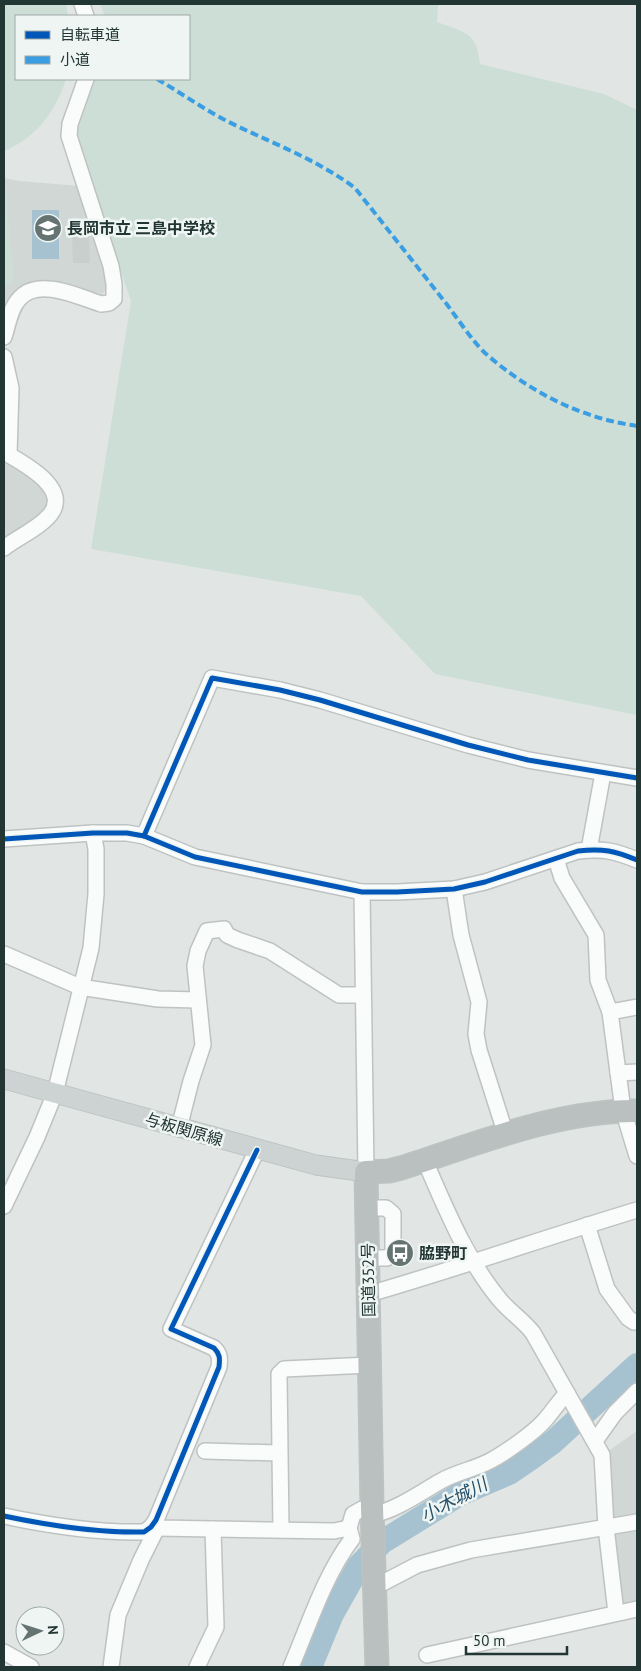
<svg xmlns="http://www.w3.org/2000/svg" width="641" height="1671" font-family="'PT Sans','Noto Sans JP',sans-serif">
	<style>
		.built { fill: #d0d7d5 }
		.green { fill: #ccded5 }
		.water { fill: #a6c2d0 }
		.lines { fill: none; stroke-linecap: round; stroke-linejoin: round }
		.river { stroke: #a6c2d0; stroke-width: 24 }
		.building { fill: #cacfce }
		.minor-casing { stroke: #bec3c2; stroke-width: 18 }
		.major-casing { stroke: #bcc3c1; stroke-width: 21 }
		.highway-casing { stroke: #bcc3c1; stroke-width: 25 }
		.minor { stroke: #fafbfb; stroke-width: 15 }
		.major { stroke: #cdd3d2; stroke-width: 19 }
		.highway { stroke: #bac0c0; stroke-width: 22 }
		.quiet { stroke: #3c9ee2; stroke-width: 4; stroke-dasharray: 8 4; stroke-linecap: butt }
		.cycleway-casing { stroke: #eff5f3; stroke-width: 8 }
		.cycleway { stroke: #0057b8; stroke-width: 5 }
		.labels { text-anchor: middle; stroke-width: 5; stroke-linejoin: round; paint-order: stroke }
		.poi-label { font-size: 16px; font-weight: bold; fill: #223634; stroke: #eff5f3; text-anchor: start }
		.street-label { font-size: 16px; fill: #223634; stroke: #eff5f3 }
		.water-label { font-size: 18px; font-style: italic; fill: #25516a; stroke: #eff5f3 }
	</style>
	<rect width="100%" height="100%" fill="#e1e6e5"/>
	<g class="built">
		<polygon points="4,178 19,181 79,186 110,285 102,294 50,281 36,282 22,289 8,299 4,313"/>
		<polygon points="4,460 30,474 50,497 46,512 4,541"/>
		<polygon points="637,1431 637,1601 622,1604 607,1452"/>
	</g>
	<g class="green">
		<path d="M 4,4 L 66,4 L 68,16 L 16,16 L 16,79 L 66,79 C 56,111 36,138 4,151 Z"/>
		<path d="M 100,4 L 438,4 L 437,22 C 466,33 476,31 480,64 L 604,94 L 637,110 L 637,715 L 435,674 L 361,596 L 91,549 L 131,301 L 74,133 L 78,118 L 94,79 L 189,79 L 189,16 L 105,16 Z"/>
		<polygon points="4,178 5,178 14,280 4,288"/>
	</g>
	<rect class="water" x="32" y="210" width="27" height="49"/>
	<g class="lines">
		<polyline class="river" points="310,1667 332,1614 359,1566 382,1542 460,1494 509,1473 531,1458 553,1442 637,1365"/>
	</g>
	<polygon class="building" points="89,234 90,263 73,263 72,235"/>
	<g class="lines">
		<g class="minor-casing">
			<g id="minor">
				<polyline points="82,4 86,16"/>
				<path d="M 4,337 C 8,325 10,308 20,298 C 39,277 79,297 101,304 L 109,303 L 114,299 L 114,284 L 111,266 L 69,136 L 70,124 L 86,79"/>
				<path d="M 4,357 L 11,388 L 9,455 C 28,466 73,491 48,517 C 36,530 18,537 4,548"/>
				<polyline points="144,836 212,678 280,690 320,700 468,745 528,760 637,778"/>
				<path d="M 4,839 L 93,833 L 127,833 L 144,836 L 195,857 L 362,892 L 397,892 L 454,889 L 485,882 L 578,851 C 603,848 615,851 637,860"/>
				<polyline points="589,850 603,773"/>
				<polyline points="556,859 562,878 596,935 598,980 610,1012"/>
				<polyline points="454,889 461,935 479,1002 476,1034 479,1050 506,1135"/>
				<polyline points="362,892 366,1172"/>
				<polyline points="4,954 80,987 158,999 198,1000"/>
				<polyline points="637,1007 610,1012 623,1110 637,1156"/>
				<polyline points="618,1073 637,1072"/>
				<polyline points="179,1128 191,1081 203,1045 195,966 198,951 207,931 224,929 227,935 238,940 270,951 339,995 363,995"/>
				<path d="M 425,1161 C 446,1209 466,1259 500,1300 C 510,1312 524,1321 533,1333 L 602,1455 L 606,1527 L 616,1613"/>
				<polyline points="4,1206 37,1137 55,1093 91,948 96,894 96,849 93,833"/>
				<polyline points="366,1208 386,1208 393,1214 393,1253 387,1258 368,1258"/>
				<polyline points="587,1225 607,1289 628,1318 634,1322 637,1322"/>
				<path d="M 369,1294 C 459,1268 547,1237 637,1210"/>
				<polyline points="595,1441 615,1413 637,1391"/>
				<polyline points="205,1451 279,1453"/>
				<path d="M 373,1515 C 398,1509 418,1494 441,1481 C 457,1472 475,1469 490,1461 C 505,1453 535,1432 545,1420 C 553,1411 559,1401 567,1393"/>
				<path d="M 4,1516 C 51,1526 96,1533 144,1532 L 151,1527 L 156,1520 L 219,1367 C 220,1358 220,1354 214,1348 L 171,1329 L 257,1150"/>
				<polyline points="151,1527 157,1528 334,1531 349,1528"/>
				<polyline points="281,1530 279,1374 284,1369 369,1365"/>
				<polyline points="375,1587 417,1565 471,1550 637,1522"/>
				<polyline points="4,1652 31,1667"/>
				<polyline points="427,1655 637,1609"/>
				<polyline points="111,1667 118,1615 141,1560 157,1528"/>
				<polyline points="197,1667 216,1627 213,1529"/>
				<path d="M 291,1667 C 309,1625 324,1576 352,1539 L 349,1528 L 353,1514 L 362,1509 L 372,1507"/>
			</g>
		</g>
		<g class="major-casing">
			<polyline id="major" points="4,1079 316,1165 366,1172"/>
		</g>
		<g class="highway-casing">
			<path id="highway" d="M 377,1667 L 372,1507 L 366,1172 L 389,1171 L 401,1168 C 476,1144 558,1110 637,1111"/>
		</g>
		<use href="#minor" class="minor"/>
		<use href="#major" class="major"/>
		<use href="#highway" class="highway"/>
		<path class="quiet" d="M 157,79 C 183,94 209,113 237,126 C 277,145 319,161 355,188 C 385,226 415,264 445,302 C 456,316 472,341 485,353 C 528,391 580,418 637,426"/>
		<g class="cycleway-casing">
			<g id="cycleway">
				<polyline points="144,836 212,678 280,690 320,700 468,745 528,760 637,778"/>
				<path d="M 4,839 L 93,833 L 127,833 L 144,836 L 195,857 L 362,892 L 397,892 L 454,889 L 485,882 L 578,851 C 603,848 615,851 637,860"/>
				<path d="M 4,1516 C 51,1526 96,1533 144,1532 L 151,1527 L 156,1520 L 219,1367 C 220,1358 220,1354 214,1348 L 171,1329 L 257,1150"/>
			</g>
		</g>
		<use href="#cycleway" class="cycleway"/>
	</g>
	<defs>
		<g id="school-disc" transform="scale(1.4375)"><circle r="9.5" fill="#657472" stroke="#eff5f3"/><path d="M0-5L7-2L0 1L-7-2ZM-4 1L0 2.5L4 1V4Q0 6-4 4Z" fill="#fff"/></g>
		<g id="bus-disc" transform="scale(1.4375)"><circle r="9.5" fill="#657472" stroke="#eff5f3"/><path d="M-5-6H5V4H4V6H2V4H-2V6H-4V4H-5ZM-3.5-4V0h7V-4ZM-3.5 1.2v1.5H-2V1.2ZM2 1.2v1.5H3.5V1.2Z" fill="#fff"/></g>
	</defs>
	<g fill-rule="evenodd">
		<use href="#school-disc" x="48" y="228"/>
		<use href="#bus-disc" x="400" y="1253"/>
	</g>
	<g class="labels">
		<g class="poi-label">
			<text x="67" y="234">長岡市立 三島中学校</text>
			<text x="419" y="1259">脇野町</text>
		</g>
		<g class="street-label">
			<text transform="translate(184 1129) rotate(16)" y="6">与板関原線</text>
			<text transform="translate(368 1280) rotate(-91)" y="6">国道352号</text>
		</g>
		<g class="water-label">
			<text transform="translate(454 1500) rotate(-28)" y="6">小木城川</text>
		</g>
	</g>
	<rect width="641" height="1671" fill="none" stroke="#223634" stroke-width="10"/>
	<rect x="15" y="15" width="175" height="65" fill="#eff5f3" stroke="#9da9a7"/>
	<rect x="25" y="31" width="25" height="8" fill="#0057b8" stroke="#9da9a7"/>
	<text x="60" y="40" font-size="15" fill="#223634">自転車道</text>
	<rect x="25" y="56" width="25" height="8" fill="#3c9ee2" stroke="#9da9a7"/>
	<text x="60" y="65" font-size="15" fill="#223634">小道</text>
	<g transform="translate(40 1631) rotate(86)"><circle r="24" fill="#eff5f3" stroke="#9da9a7"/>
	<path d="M0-4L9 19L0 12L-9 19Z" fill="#657472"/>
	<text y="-8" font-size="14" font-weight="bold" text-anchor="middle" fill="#223634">N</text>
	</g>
	<path d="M466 1646v8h101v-8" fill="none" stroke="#223634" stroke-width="2.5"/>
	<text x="473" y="1646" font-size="15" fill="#223634" stroke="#eff5f3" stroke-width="4" paint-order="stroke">50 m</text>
</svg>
